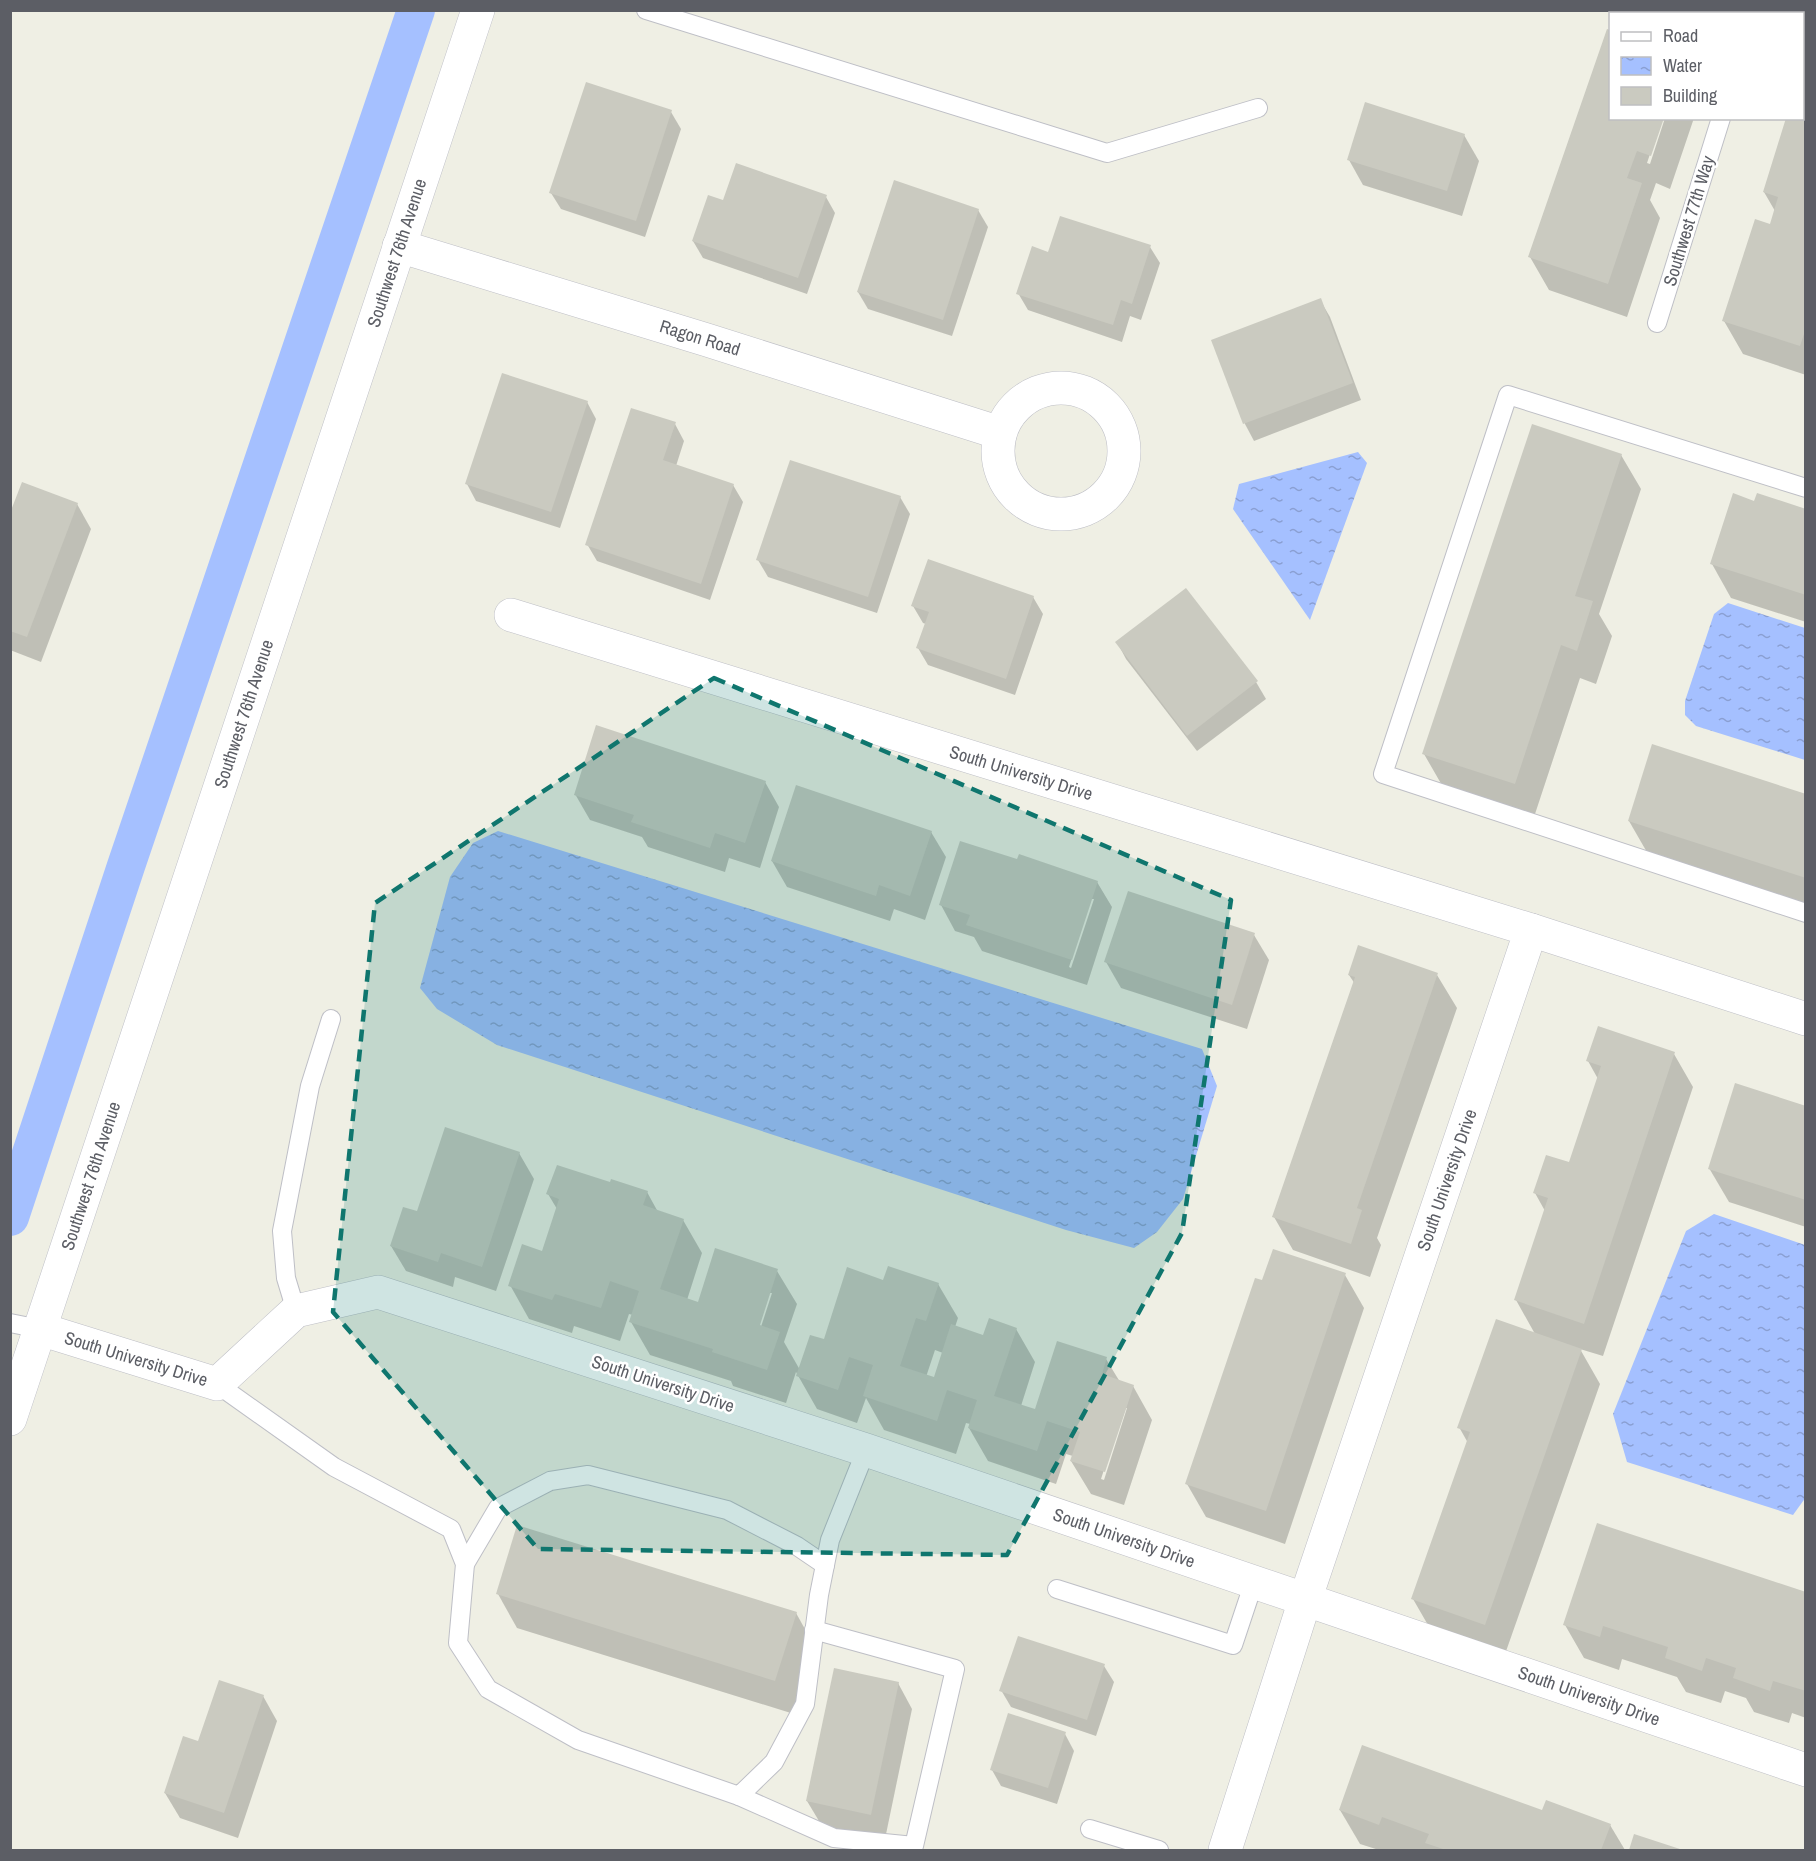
<svg xmlns="http://www.w3.org/2000/svg" width="1816" height="1861" font-family="'Archivo Narrow',sans-serif">
	<style>
		.water { fill: url(#water-ripples) }
		.shadow { fill: #0003; fill-rule: evenodd }
		.lines { fill: none; stroke-linecap: round; stroke-linejoin: round }
		.canal { stroke: #a5c0ff; stroke-width: 38 }
		.building { fill: #cacac0 }
		.lane-casing { stroke: #bebfc6; stroke-width: 20 }
		.street-casing { stroke: #bebfc6; stroke-width: 34 }
		.secondary-casing { stroke: #bfc0c8; stroke-width: 34 }
		.lane { stroke: #fff; stroke-width: 18 }
		.street { stroke: #fff; stroke-width: 33 }
		.secondary { stroke: #fff; stroke-width: 33 }
		.marked { fill: #0f766e; fill-opacity: 0.2; stroke: #0f766e; stroke-width: 4.5; stroke-dasharray: 12 8; stroke-linejoin: round }
		.labels { text-anchor: middle; stroke-width: 5; stroke-linejoin: round; paint-order: stroke }
		.street-label { font-size: 18px; fill: #5c5e65; stroke: #fff }
	</style>
	<defs>
		<pattern id="water-ripples" width="26" height="14" patternUnits="userSpaceOnUse" patternTransform="scale(1.5)"><rect width="26" height="14" fill="#a5c0ff"/><path d="M2 4q2-2 4 0t4 0M15 11q2-2 4 0t4 0" fill="none" stroke="#8a9fd2"/></pattern>
	</defs>
	<rect width="100%" height="100%" fill="#efefe4"/>
	<g class="water">
		<polygon points="1358,452 1367,463 1310,620 1233,509 1239,484"/>
		<polygon points="1728,603 1805,628 1805,760 1696,726 1685,715 1685,701 1714,614"/>
		<polygon points="498,831 1202,1049 1217,1086 1183,1199 1157,1232 1134,1248 1066,1230 497,1045 437,1009 420,988 450,877 473,843"/>
		<polygon points="1714,1214 1805,1245 1806,1497 1793,1515 1627,1462 1613,1414 1686,1231"/>
	</g>
	<g class="shadow">
		<polygon points="1608,31 1610,32 1610,118 1662,118 1647,163 1650,164 1665,118 1694,118 1670,189 1656,183 1650,200 1660,218 1627,317 1549,290 1530,257"/>
		<polygon points="1806,96 1806,375 1743,354 1724,321 1771,226 1775,211 1764,192 1802,118"/>
		<polygon points="671,112 681,129 645,237 561,209 551,193"/>
		<polygon points="1464,135 1479,161 1462,216 1363,185 1349,160"/>
		<polygon points="826,197 835,213 807,294 703,258 693,241 724,202"/>
		<polygon points="978,210 988,227 952,336 868,309 858,292"/>
		<polygon points="1150,247 1160,263 1141,320 1130,316 1122,342 1028,310 1018,293 1049,254"/>
		<polygon points="1320,300 1330,317 1361,400 1254,441 1245,424 1213,340"/>
		<polygon points="587,402 596,419 560,528 476,501 467,484"/>
		<polygon points="675,424 684,441 676,466 733,485 743,502 710,600 597,561 587,544"/>
		<polygon points="1621,455 1641,489 1599,614 1612,636 1596,684 1580,678 1534,817 1443,787 1424,754"/>
		<polygon points="900,497 910,514 877,613 768,577 758,560"/>
		<polygon points="1755,502 1806,511 1806,622 1731,598 1712,564"/>
		<polygon points="77,504 91,529 41,662 10,650 10,517"/>
		<polygon points="1033,597 1043,614 1015,695 928,665 918,648 926,624 923,623 913,606"/>
		<polygon points="1117,642 1256,682 1266,699 1197,751 1126,659"/>
		<polygon points="765,782 779,807 760,868 729,858 725,872 648,847 642,837 590,820 575,794"/>
		<polygon points="1806,795 1806,905 1648,854 1629,821"/>
		<polygon points="931,832 946,857 925,920 894,909 890,921 787,887 772,861"/>
		<path d="M 1018,861 L 1097,882 L 1112,907 L 1087,985 L 982,951 L 974,937 L 955,931 L 941,905 ZM 1091,899 L 1094,899 L 1071,968 L 1069,967 Z"/>
		<polygon points="1254,935 1269,960 1247,1029 1121,988 1106,962"/>
		<polygon points="1349,975 1437,975 1457,1008 1377,1238 1381,1245 1370,1277 1293,1250 1274,1217 1355,984"/>
		<polygon points="1674,1054 1693,1087 1603,1356 1580,1349 1600,1384 1504,1657 1432,1632 1413,1599 1468,1443 1459,1427 1535,1334 1516,1300 1545,1211 1535,1193 1570,1164 1598,1079 1588,1061"/>
		<polygon points="1806,1107 1806,1227 1729,1202 1709,1168"/>
		<polygon points="519,1153 534,1179 496,1291 455,1277 453,1287 406,1271 391,1246 418,1213"/>
		<path d="M 611,1184 L 647,1192 L 658,1212 L 683,1220 L 702,1253 L 687,1300 L 699,1304 L 777,1271 L 797,1304 L 784,1342 L 800,1370 L 825,1341 L 884,1282 L 938,1284 L 958,1318 L 955,1327 L 984,1337 L 1016,1329 L 1035,1362 L 1021,1406 L 1036,1411 L 1106,1359 L 1120,1382 L 1133,1386 L 1152,1420 L 1124,1505 L 1091,1494 L 1071,1461 L 1073,1456 L 1066,1454 L 1056,1484 L 988,1461 L 969,1428 L 970,1424 L 966,1423 L 956,1454 L 884,1430 L 866,1398 L 857,1423 L 817,1409 L 796,1372 L 786,1403 L 733,1386 L 731,1381 L 650,1355 L 631,1322 L 633,1315 L 629,1314 L 620,1341 L 574,1326 L 572,1333 L 529,1319 L 510,1285 L 543,1253 L 557,1209 L 548,1194 ZM 769,1293 L 772,1293 L 759,1333 L 756,1332 ZM 935,1350 L 943,1353 L 935,1379 L 926,1377 ZM 1124,1408 L 1127,1408 L 1104,1480 L 1101,1479 Z"/>
		<polygon points="1345,1275 1364,1308 1285,1544 1206,1517 1187,1484 1263,1282"/>
		<polygon points="498,1594 796,1613 815,1647 794,1714 517,1628"/>
		<polygon points="1806,1594 1806,1718 1792,1713 1789,1723 1754,1712 1746,1698 1725,1691 1721,1703 1686,1692 1677,1677 1622,1659 1619,1670 1584,1658 1565,1625"/>
		<polygon points="1104,1666 1114,1682 1096,1736 1011,1707 1001,1690"/>
		<polygon points="898,1683 912,1709 885,1839 822,1826 807,1801"/>
		<polygon points="263,1696 277,1721 238,1838 180,1818 165,1793 199,1743"/>
		<polygon points="1065,1734 1074,1751 1057,1804 1001,1786 992,1770"/>
		<polygon points="1340,1810 1543,1812 1610,1825 1625,1850 1379,1850 1360,1844"/>
		<polygon points="1635,1836 1679,1850 1630,1850"/>
	</g>
	<g class="lines">
		<polyline class="canal" points="10,1217 126,866 416,10"/>
	</g>
	<g class="building">
		<polygon points="1607,29 1610,30 1610,118 1664,118 1651,156 1637,151 1627,178 1642,183 1608,284 1528,257"/>
		<polygon points="586,82 672,110 636,221 549,193"/>
		<polygon points="1802,93 1806,94 1806,328 1800,346 1722,321 1755,219 1770,224 1778,197 1763,192 1786,118 1802,118"/>
		<polygon points="1365,102 1465,134 1447,191 1347,160"/>
		<polygon points="736,163 827,195 798,278 692,241 708,195 723,200"/>
		<polygon points="894,180 979,209 943,320 857,292"/>
		<polygon points="1060,216 1151,245 1132,304 1121,300 1113,325 1016,294 1032,246 1048,252"/>
		<polygon points="1321,298 1353,383 1243,424 1211,340"/>
		<polygon points="502,373 588,401 551,512 465,484"/>
		<polygon points="631,408 676,422 663,460 734,484 701,584 585,545"/>
		<polygon points="1532,424 1622,454 1575,596 1593,601 1577,651 1561,645 1515,784 1422,754"/>
		<polygon points="790,460 901,496 868,597 756,560"/>
		<polygon points="22,482 78,503 27,637 10,631 10,513"/>
		<polygon points="1733,493 1754,501 1757,493 1806,509 1806,595 1710,564"/>
		<polygon points="928,559 1034,596 1006,679 916,648 929,612 911,606"/>
		<polygon points="1186,588 1258,681 1187,736 1115,642"/>
		<polygon points="596,725 766,781 745,843 715,833 710,848 631,822 634,815 574,795"/>
		<polygon points="1652,744 1806,794 1806,878 1628,821"/>
		<polygon points="796,785 932,831 910,896 879,885 876,896 771,861"/>
		<polygon points="960,841 1017,859 1019,854 1098,881 1072,960 966,925 970,915 939,905"/>
		<polygon points="1128,891 1255,933 1232,1005 1104,962"/>
		<polygon points="1358,945 1438,973 1357,1208 1362,1210 1351,1244 1272,1217 1355,977 1348,975"/>
		<polygon points="1598,1026 1675,1052 1584,1324 1514,1300 1548,1198 1533,1193 1546,1155 1569,1162 1601,1066 1586,1061"/>
		<polygon points="1735,1083 1806,1106 1806,1200 1708,1169"/>
		<polygon points="445,1127 520,1152 482,1267 441,1253 438,1262 390,1246 403,1207 417,1211"/>
		<polygon points="557,1165 610,1182 611,1179 648,1191 643,1205 684,1219 660,1289 698,1302 715,1248 778,1269 760,1325 780,1332 767,1370 712,1352 713,1349 629,1322 639,1291 610,1281 601,1308 555,1294 552,1300 508,1286 522,1244 542,1251 559,1199 546,1194"/>
		<polygon points="1273,1249 1346,1273 1266,1511 1185,1484 1255,1278 1262,1280"/>
		<polygon points="888,1266 939,1283 926,1321 916,1318 900,1366 934,1377 951,1324 983,1335 989,1318 1017,1328 994,1396 1035,1409 1057,1341 1107,1357 1102,1374 1134,1385 1105,1472 1070,1461 1080,1432 1047,1421 1037,1451 968,1428 977,1400 947,1390 937,1421 863,1396 873,1365 849,1357 838,1390 796,1376 810,1335 824,1339 847,1267 883,1280"/>
		<polygon points="1496,1319 1582,1349 1485,1625 1411,1599 1470,1432 1457,1428"/>
		<polygon points="1597,1523 1806,1592 1806,1691 1773,1681 1770,1691 1733,1678 1736,1668 1706,1658 1702,1671 1665,1658 1668,1647 1603,1626 1600,1637 1563,1625"/>
		<polygon points="517,1525 797,1612 775,1681 496,1594"/>
		<polygon points="1018,1636 1105,1664 1087,1720 999,1691"/>
		<polygon points="834,1668 899,1682 871,1815 806,1801"/>
		<polygon points="219,1680 264,1695 224,1813 164,1793 183,1736 198,1741"/>
		<polygon points="1008,1713 1066,1732 1048,1788 990,1770"/>
		<polygon points="1362,1745 1542,1810 1546,1800 1611,1824 1601,1850 1446,1850 1425,1843 1429,1834 1382,1817 1379,1825 1339,1810"/>
		<polygon points="1634,1834 1683,1850 1629,1850"/>
	</g>
	<g class="lines">
		<g class="lane-casing">
			<g id="lane">
				<polyline points="646,10 1107,153 1258,108"/>
				<polyline points="1657,323 1721,118"/>
				<polyline points="1806,488 1508,395 1383,774 1806,913"/>
				<polyline points="296,1311 286,1278 282,1231 310,1086 331,1019"/>
				<polyline points="10,1323 40,1329"/>
				<polyline points="217,1384 334,1467 451,1529 465,1564 458,1643 488,1689 578,1740 739,1796 774,1762 805,1704 819,1595 830,1540 866,1450"/>
				<polyline points="465,1564 498,1508 550,1481 588,1475 727,1510 797,1546 825,1565"/>
				<polyline points="1057,1589 1233,1645 1254,1582"/>
				<polyline points="739,1796 834,1838 914,1846 955,1669 814,1630"/>
				<polyline points="1090,1829 1159,1850"/>
			</g>
		</g>
		<g class="street-casing">
			<g id="street">
				<polyline points="1716,10 1725,14"/>
				<polyline points="1802,39 1806,40"/>
				<polyline points="399,246 707,340 1000,433"/>
				<circle cx="1061" cy="451" r="63"/>
				<polyline points="511,615 1531,930 1305,1600 1225,1850"/>
				<polyline points="1531,930 1806,1019"/>
				<polyline points="40,1329 217,1384 296,1311 378,1292 866,1450 1806,1770"/>
			</g>
		</g>
		<g class="secondary-casing">
			<polyline id="secondary" points="10,1419 478,10"/>
		</g>
		<use href="#lane" class="lane"/>
		<use href="#street" class="street"/>
		<use href="#secondary" class="secondary"/>
	</g>
	<path class="marked" d="M 714,678 L 1231,900 L 1182,1233 L 1007,1555 L 538,1549 L 333,1312 L 375,903 Z"/>
	<g class="labels">
		<g class="street-label">
			<text transform="translate(1689 221) rotate(-73)" y="6">Southwest 77th Way</text>
			<text transform="translate(397 253) rotate(-72)" y="6">Southwest 76th Avenue</text>
			<text transform="translate(700 338) rotate(17)" y="6">Ragon Road</text>
			<text transform="translate(244 714) rotate(-72)" y="6">Southwest 76th Avenue</text>
			<text transform="translate(1021 773) rotate(17)" y="6">South University Drive</text>
			<text transform="translate(91 1176) rotate(-72)" y="6">Southwest 76th Avenue</text>
			<text transform="translate(1447 1180) rotate(-71)" y="6">South University Drive</text>
			<text transform="translate(136 1359) rotate(17)" y="6">South University Drive</text>
			<text transform="translate(663 1384) rotate(18)" y="6">South University Drive</text>
			<text transform="translate(1124 1538) rotate(19)" y="6">South University Drive</text>
			<text transform="translate(1589 1696) rotate(19)" y="6">South University Drive</text>
		</g>
	</g>
	<rect width="1816" height="1861" fill="none" stroke="#5c5e65" stroke-width="24"/>
	<rect x="1609" y="12" width="195" height="108" fill="#ffffff" stroke="#bebfc1" stroke-width="1.5"/>
	<rect x="1621" y="32" width="30" height="9" fill="#ffffff" stroke="#bebfc1" stroke-width="1.5"/>
	<text x="1663" y="42" font-size="18" fill="#5c5e65">Road</text>
	<rect x="1621" y="57" width="30" height="18" fill="url(#water-ripples)" stroke="#bebfc1" stroke-width="1.5"/>
	<text x="1663" y="72" font-size="18" fill="#5c5e65">Water</text>
	<rect x="1621" y="87" width="30" height="18" fill="#cacac0" stroke="#bebfc1" stroke-width="1.5"/>
	<text x="1663" y="102" font-size="18" fill="#5c5e65">Building</text>
</svg>
